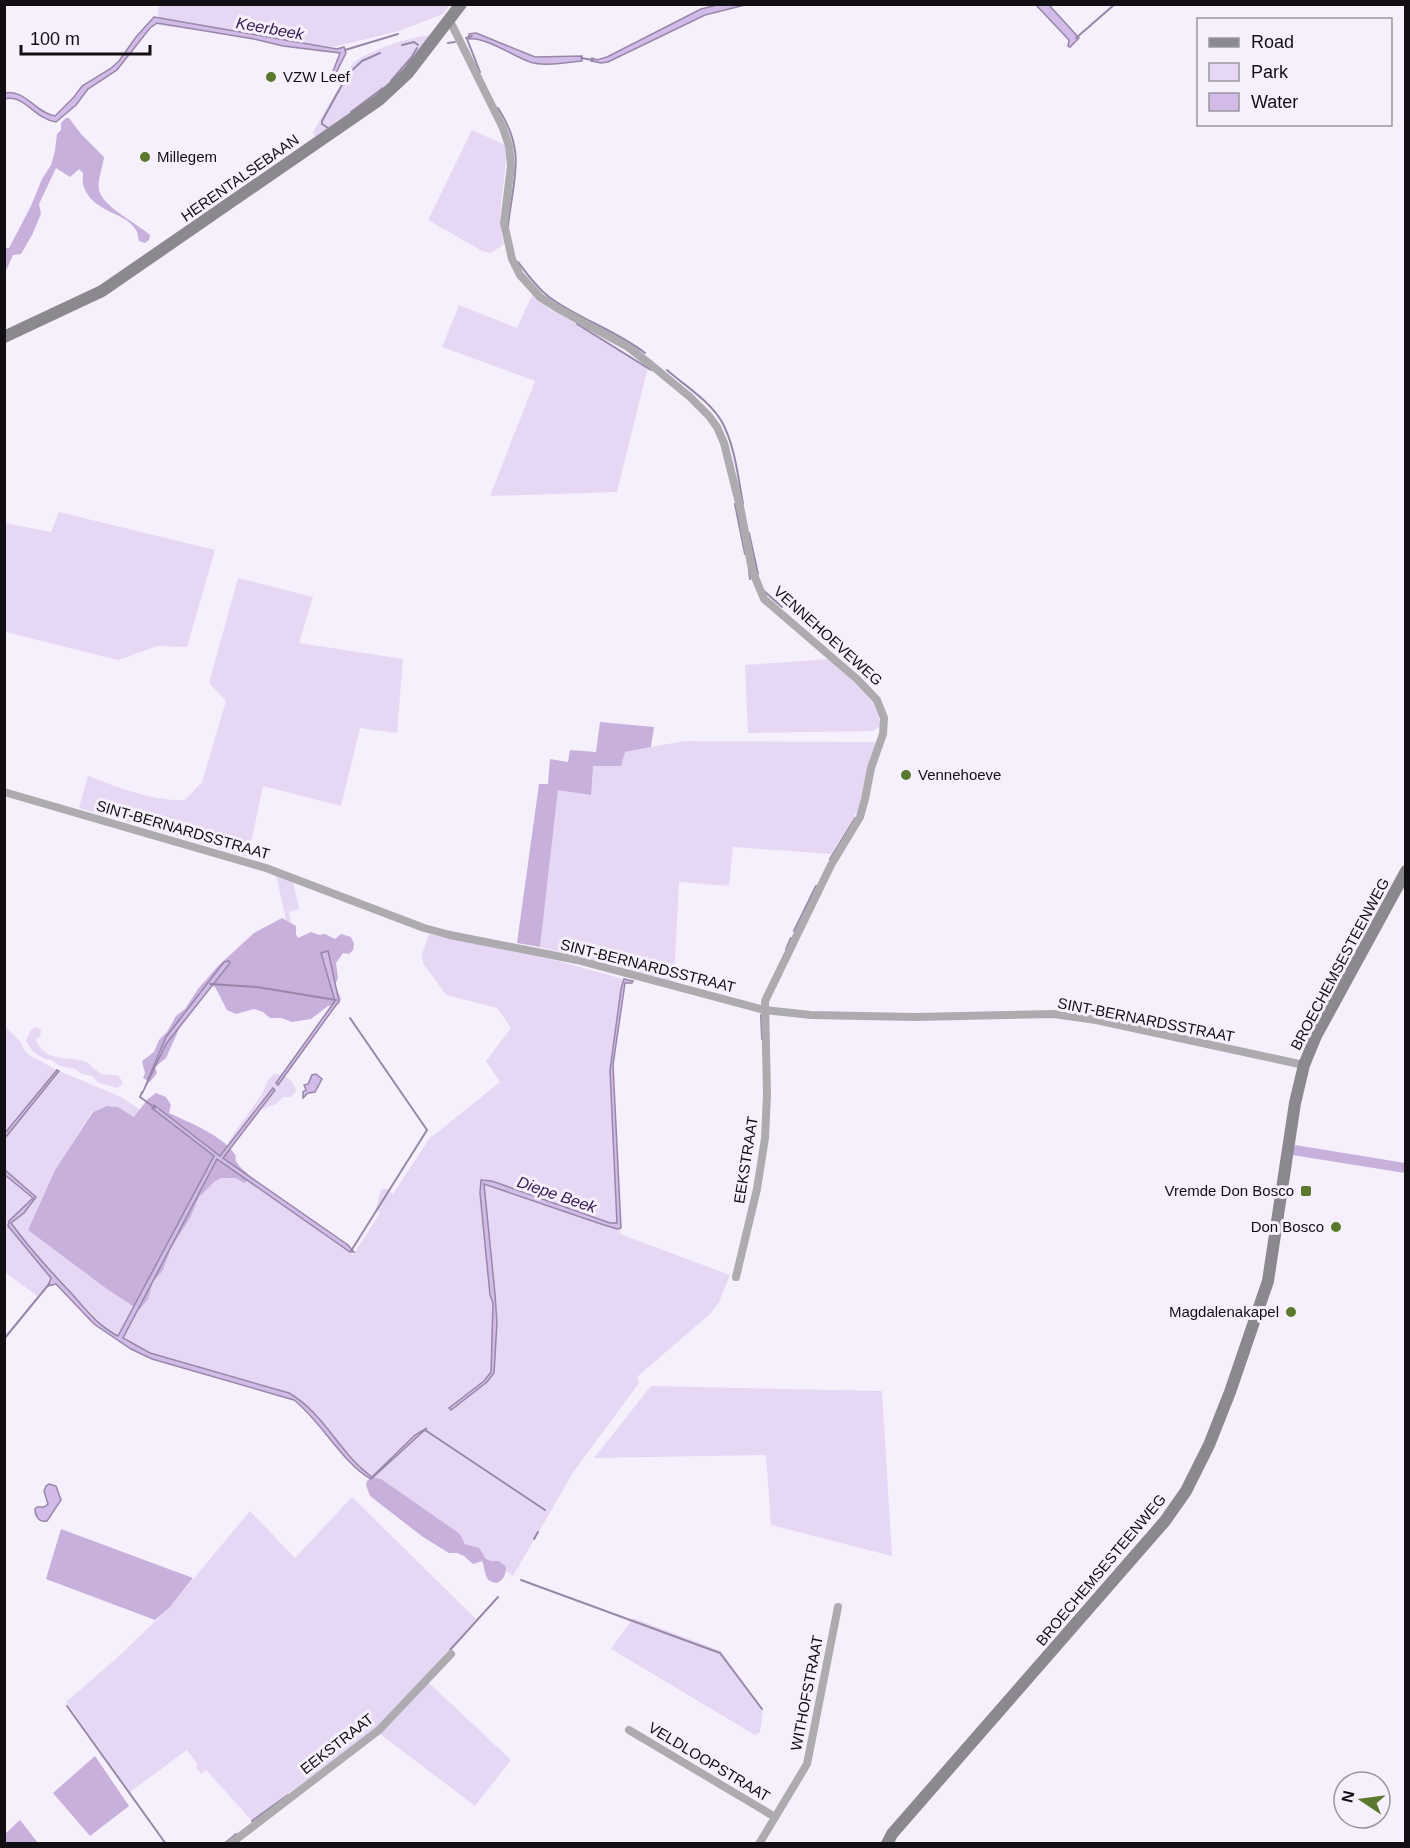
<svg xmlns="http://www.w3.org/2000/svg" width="1410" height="1848" font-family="Helvetica,sans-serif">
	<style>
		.green { fill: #e6d8f5 }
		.forest { fill: #c7b0dc }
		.water { fill: #d2bbe8; stroke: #9887a8; stroke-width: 1.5 }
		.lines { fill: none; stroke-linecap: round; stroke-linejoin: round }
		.stream { stroke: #9887a8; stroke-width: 2 }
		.street { stroke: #adabb0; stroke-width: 8 }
		.secondary { stroke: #8b888f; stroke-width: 12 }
		.poi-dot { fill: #5a782e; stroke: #f6f0fc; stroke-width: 2 }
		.labels { text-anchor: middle; stroke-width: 6; stroke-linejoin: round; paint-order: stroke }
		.poi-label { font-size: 15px; fill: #110f13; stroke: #f6f0fc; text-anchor: start }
		.street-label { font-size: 15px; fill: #110f13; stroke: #f6f0fc }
		.water-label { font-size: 16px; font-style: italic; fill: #37184d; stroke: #f6f0fc }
	</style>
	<rect width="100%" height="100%" fill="#f6f0fc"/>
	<g class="green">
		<polygon points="159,5 450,5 443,14 399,31 334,47 157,25"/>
		<path d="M 430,35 C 401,79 360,111 315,137 L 313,132 L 353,63 C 371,49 408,38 430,35 Z"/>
		<path d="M 472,130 L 505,145 C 509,179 494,211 504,244 L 491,253 L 484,252 L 428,220 Z"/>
		<polygon points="533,293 549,309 588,329 648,367 617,492 490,496 535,381 442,347 459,305 517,328"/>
		<polygon points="59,512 215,550 187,647 158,646 118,660 6,632 5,639 5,523 51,532"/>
		<path d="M 238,578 L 313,597 L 299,643 L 403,659 L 397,733 L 360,728 L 341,806 L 263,786 L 248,857 L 79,808 L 88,776 C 121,788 150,801 185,800 L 202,782 L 226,701 L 209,683 Z"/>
		<polygon points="830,659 874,701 879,714 880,726 873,731 748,733 745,665"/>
		<polygon points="684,741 876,742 866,772 860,807 831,854 733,847 729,886 679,882 674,984 580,957 540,947 558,790 593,766 621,766 624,752"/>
		<polygon points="276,875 293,881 299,909 289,912 291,923 286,920"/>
		<polygon points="429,934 558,961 623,979 610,1070 617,1223 621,1228 620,1234 730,1275 719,1302 710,1314 637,1377 639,1383 574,1471 513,1576 369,1475 298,1399 276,1389 215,1373 150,1353 128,1343 108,1330 36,1256 11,1223 35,1200 33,1198 9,1221 8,1226 52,1280 37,1296 5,1272 5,1138 59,1071 121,1097 141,1110 134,1117 118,1107 107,1106 92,1112 55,1170 28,1230 137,1310 217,1159 353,1255 380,1213 376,1209 381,1189 388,1189 393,1194 429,1139 500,1082 486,1061 511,1028 497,1008 446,995 423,963 422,954"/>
		<polygon points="5,1026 21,1042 24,1050 29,1055 57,1070 5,1133"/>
		<path d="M 36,1027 L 41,1030 L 40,1037 L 36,1039 C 42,1059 63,1058 80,1060 C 89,1061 93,1069 100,1073 C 106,1077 113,1073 119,1076 L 123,1083 L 118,1088 L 99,1083 L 92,1076 L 82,1074 L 75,1069 L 60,1066 L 51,1060 L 45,1059 L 33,1052 L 26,1041 L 30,1031 Z"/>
		<path d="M 274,1074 C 284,1073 294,1080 296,1091 L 291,1097 L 283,1097 C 276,1107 269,1105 261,1110 L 233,1145 L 227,1147 L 230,1139 L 262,1094 L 268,1080 Z"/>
		<polygon points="651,1386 882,1391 892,1556 771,1525 766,1455 594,1458"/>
		<polygon points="352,1497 476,1619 417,1686 377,1727 252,1821 206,1770 201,1774 196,1767 198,1765 187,1750 130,1792 66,1702 118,1657 170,1607 250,1511 295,1558"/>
		<polygon points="633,1618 721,1651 763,1710 760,1732 755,1735 611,1649"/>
		<polygon points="429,1683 511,1760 475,1806 380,1734"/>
	</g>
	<g class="forest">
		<path d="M 66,118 L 69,118 L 81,134 L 104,157 C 103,167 97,180 99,190 C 102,206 139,225 150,235 L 149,240 L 145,243 L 139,241 C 138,238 138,235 137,232 C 129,212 93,214 84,187 C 82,183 83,177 83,173 L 79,169 L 70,177 L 56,168 L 39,204 L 41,214 L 32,235 L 21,254 L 13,255 L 5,273 L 5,248 L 9,248 L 31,206 L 42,179 L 51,165 L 55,151 L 57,134 L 61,130 L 61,123 Z"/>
		<polygon points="600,722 654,727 651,747 625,752 621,766 593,766 591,795 558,790 540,947 517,943 539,784 548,784 550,759 568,762 570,750 596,752"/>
		<polygon points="282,918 296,926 296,934 298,938 311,932 319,935 325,934 335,939 341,934 351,937 354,944 353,950 349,954 343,953 336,963 338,978 335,985 341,999 339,1004 328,1006 311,1019 292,1022 281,1018 270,1018 263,1012 254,1009 236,1014 227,1010 215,987 211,985 183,1020 166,1058 155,1067 157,1073 150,1082 143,1078 145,1073 142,1061 154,1052 159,1040 167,1032 176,1016 185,1009 198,989 218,966 254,933"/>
		<path d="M 156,1093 L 166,1097 L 171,1105 L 169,1113 C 188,1122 221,1135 233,1152 C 238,1158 234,1154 236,1161 C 238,1166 244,1170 248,1174 L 246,1182 L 244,1183 L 236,1178 L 221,1178 L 215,1181 L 199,1197 L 190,1218 L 171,1248 L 163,1270 L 153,1282 L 148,1299 L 140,1309 L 134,1307 L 107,1289 L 28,1230 L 55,1170 L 93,1112 L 107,1106 L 118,1107 L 134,1117 L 148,1099 Z"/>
		<polygon points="1295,1145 1405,1163 1405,1173 1292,1155"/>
		<path d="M 372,1477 L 381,1479 L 460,1534 L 465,1544 L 479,1548 C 486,1558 485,1562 499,1561 L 506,1567 C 506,1575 504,1579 497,1583 C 483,1582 486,1570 482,1561 L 473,1564 L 464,1556 L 457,1553 L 449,1553 L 423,1537 L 370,1496 L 366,1485 L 367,1481 Z"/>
		<polygon points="61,1529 193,1578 170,1607 155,1620 46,1579"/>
		<polygon points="95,1756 129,1806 90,1836 53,1793"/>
		<polygon points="20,1820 38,1843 5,1843 5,1834"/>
	</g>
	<g class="water">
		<polygon points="717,5 745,5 705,15 608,62 601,63 591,61 592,58 597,60 607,57 701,9"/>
		<polygon points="1036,5 1049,5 1079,38 1070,47 1068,46 1069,40"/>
		<path d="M 154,17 L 337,49 L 344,47 L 346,53 L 336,73 L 332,74 L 340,53 L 283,46 L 254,39 L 157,23 L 150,28 L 117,70 L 88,89 L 76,105 L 56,122 C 36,120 23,93 5,99 L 5,93 C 25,89 36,113 55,116 L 74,97 L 82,86 L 110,69 L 119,61 L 136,37 Z"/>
		<path d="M 476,33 L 535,57 L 582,56 L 582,61 C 566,62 545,67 530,62 C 513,56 486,37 469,39 L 469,34 Z"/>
		<polygon points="328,951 339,1001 278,1085 276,1083 335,1001 321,953"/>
		<polygon points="229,961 230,963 166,1044 142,1094 166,1037 224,962"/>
		<polygon points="624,979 633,981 632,983 625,983 613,1065 621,1228 617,1229 598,1223 484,1184 495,1294 497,1323 494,1373 487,1382 451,1410 449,1408 484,1381 491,1372 493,1303 490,1295 480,1193 481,1180 492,1181 610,1223 617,1223 610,1070 621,989"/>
		<polygon points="57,1070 59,1071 5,1138 5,1133"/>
		<polygon points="316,1074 322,1079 315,1092 308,1093 303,1098 303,1092 306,1090 304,1085 308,1084 312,1075"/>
		<path d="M 273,1088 L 275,1090 L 223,1158 L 348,1245 L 354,1252 L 350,1252 L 217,1159 L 123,1338 L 150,1353 L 289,1393 C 324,1413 340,1454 372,1477 L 415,1435 L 427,1428 L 371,1479 C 343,1464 321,1421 294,1400 L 152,1359 L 131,1349 L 94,1324 L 56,1284 L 48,1286 L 51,1278 L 8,1226 L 9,1221 L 33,1198 L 5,1175 L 5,1170 L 36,1197 L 24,1213 L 11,1223 C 30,1249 51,1272 73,1295 C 86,1310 100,1327 118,1336 L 214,1156 L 152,1108 L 154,1105 L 220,1156 Z"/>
		<path d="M 49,1484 L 56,1486 L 61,1500 L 47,1521 C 39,1523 35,1516 35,1509 L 37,1507 L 44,1507 L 48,1504 L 44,1491 L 46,1486 Z"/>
	</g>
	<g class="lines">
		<g class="stream">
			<polyline points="466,38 472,36"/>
			<polyline points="1076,38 1115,4"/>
			<polyline points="467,39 480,72"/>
			<polyline points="448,43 455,42"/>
			<polyline points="402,45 414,42 418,45"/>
			<polyline points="345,50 398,34"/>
			<polyline points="581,58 593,60"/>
			<polyline points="391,81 411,58 417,48"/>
			<path d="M 498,108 C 527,153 513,178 508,226"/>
			<polyline points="351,112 383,88"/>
			<polyline points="328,128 322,124 322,121 348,74 362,61 380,53"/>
			<path d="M 518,262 C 527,274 536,287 549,297 C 579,319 615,330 645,353"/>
			<polyline points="577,324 651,370"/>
			<path d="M 667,370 C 685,386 710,401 722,422 C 735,446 738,477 743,504"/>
			<polyline points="735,504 745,554"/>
			<polyline points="749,533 758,574"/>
			<polyline points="749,571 750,579"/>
			<polyline points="764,591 782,607"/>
			<polyline points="830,859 855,818"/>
			<polyline points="794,931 816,886"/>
			<polyline points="786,949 791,938"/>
			<polyline points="210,984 257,987 336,1000"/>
			<polyline points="761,1015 762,1039"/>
			<polyline points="350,1018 427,1130 351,1251"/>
			<polyline points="142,1092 140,1097 155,1108"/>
			<polyline points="4,1339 49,1284"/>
			<polyline points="425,1430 545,1510"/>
			<polyline points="534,1539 538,1532"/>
			<polyline points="521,1580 720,1653 762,1709"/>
			<polyline points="450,1650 498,1597"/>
			<polyline points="67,1706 166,1844"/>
			<polyline points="252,1821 288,1795"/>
			<polyline points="224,1844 236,1834"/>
		</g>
		<g class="street">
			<polyline points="449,19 503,128 509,146 511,166 504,223 512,259 520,275 540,297 555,307 628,347 650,364 690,397 709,416 717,427 724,443 741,511 752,570 764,599 857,679 877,700 884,718 883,734 871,768 865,799 860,817 831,865 765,1001 767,1095 765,1138 757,1189 736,1277"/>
			<polyline points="4,792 266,868 424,928 450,935 577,960 764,1010 811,1015 916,1017 1054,1014 1096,1020 1304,1065"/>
			<polyline points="629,1730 775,1817"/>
			<polyline points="230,1844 379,1730 451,1654"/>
			<polyline points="759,1844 807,1764 838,1607"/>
		</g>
		<g class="secondary">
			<polyline points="4,337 102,291 379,100 408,73 461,4"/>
			<polyline points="887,1844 892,1834 1165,1521 1186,1491 1209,1445 1230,1392 1268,1281 1295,1103 1304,1065 1316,1036 1406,871"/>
		</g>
	</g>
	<g class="poi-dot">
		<circle cx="271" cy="77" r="6"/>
		<circle cx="145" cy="157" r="6"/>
		<circle cx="906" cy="775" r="6"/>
		<rect x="1300" y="1185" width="12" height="12" rx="3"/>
		<circle cx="1336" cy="1227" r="6"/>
		<circle cx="1291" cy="1312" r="6"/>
	</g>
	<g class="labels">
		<g class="poi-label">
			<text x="283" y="82">VZW Leef</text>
			<text x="157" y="162">Millegem</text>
			<text x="918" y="780">Vennehoeve</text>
			<text x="1294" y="1196" text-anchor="end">Vremde Don Bosco</text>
			<text x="1324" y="1232" text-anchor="end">Don Bosco</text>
			<text x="1279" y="1317" text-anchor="end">Magdalenakapel</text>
		</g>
		<g class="street-label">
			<text transform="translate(240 178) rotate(-35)" y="5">HERENTALSEBAAN</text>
			<text transform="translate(828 636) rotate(42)" y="5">VENNEHOEVEWEG</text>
			<text transform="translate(183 830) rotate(16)" y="5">SINT-BERNARDSSTRAAT</text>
			<text transform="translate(1340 964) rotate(-62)" y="5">BROECHEMSESTEENWEG</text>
			<text transform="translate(648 966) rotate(14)" y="5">SINT-BERNARDSSTRAAT</text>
			<text transform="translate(1146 1020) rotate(11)" y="5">SINT-BERNARDSSTRAAT</text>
			<text transform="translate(746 1160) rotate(-81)" y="5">EEKSTRAAT</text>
			<text transform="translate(1101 1570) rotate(-50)" y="5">BROECHEMSESTEENWEG</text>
			<text transform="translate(807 1693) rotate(-79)" y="5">WITHOFSTRAAT</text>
			<text transform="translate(337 1744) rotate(-38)" y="5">EEKSTRAAT</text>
			<text transform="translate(709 1762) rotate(31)" y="5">VELDLOOPSTRAAT</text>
		</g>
		<g class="water-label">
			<text transform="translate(270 28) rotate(10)" y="6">Keerbeek</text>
			<text transform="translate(557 1194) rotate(19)" y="6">Diepe Beek</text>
		</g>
	</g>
	<rect width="1410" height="1848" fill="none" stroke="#110f13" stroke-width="12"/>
	<rect x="1197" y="18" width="195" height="108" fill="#f6f0fc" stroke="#9a969f" stroke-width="1.5"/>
	<rect x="1209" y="38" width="30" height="9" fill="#8b888f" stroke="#9a969f" stroke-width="1.5"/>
	<text x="1251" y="48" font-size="18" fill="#110f13">Road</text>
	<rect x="1209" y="63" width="30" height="18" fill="#e6d8f5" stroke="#9a969f" stroke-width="1.5"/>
	<text x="1251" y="78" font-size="18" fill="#110f13">Park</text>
	<rect x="1209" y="93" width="30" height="18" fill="#d2bbe8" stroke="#9a969f" stroke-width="1.5"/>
	<text x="1251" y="108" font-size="18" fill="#110f13">Water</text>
	<g transform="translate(1362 1800) rotate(283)"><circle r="28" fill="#f6f0fc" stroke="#9a969f" stroke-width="1.5"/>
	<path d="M0-4.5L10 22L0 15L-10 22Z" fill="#5a782e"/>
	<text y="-9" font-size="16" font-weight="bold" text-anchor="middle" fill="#110f13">N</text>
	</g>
	<path d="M21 45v9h129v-9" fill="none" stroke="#110f13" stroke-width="3"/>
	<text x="30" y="45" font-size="18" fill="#110f13" stroke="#f6f0fc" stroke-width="4.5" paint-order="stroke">100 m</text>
</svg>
